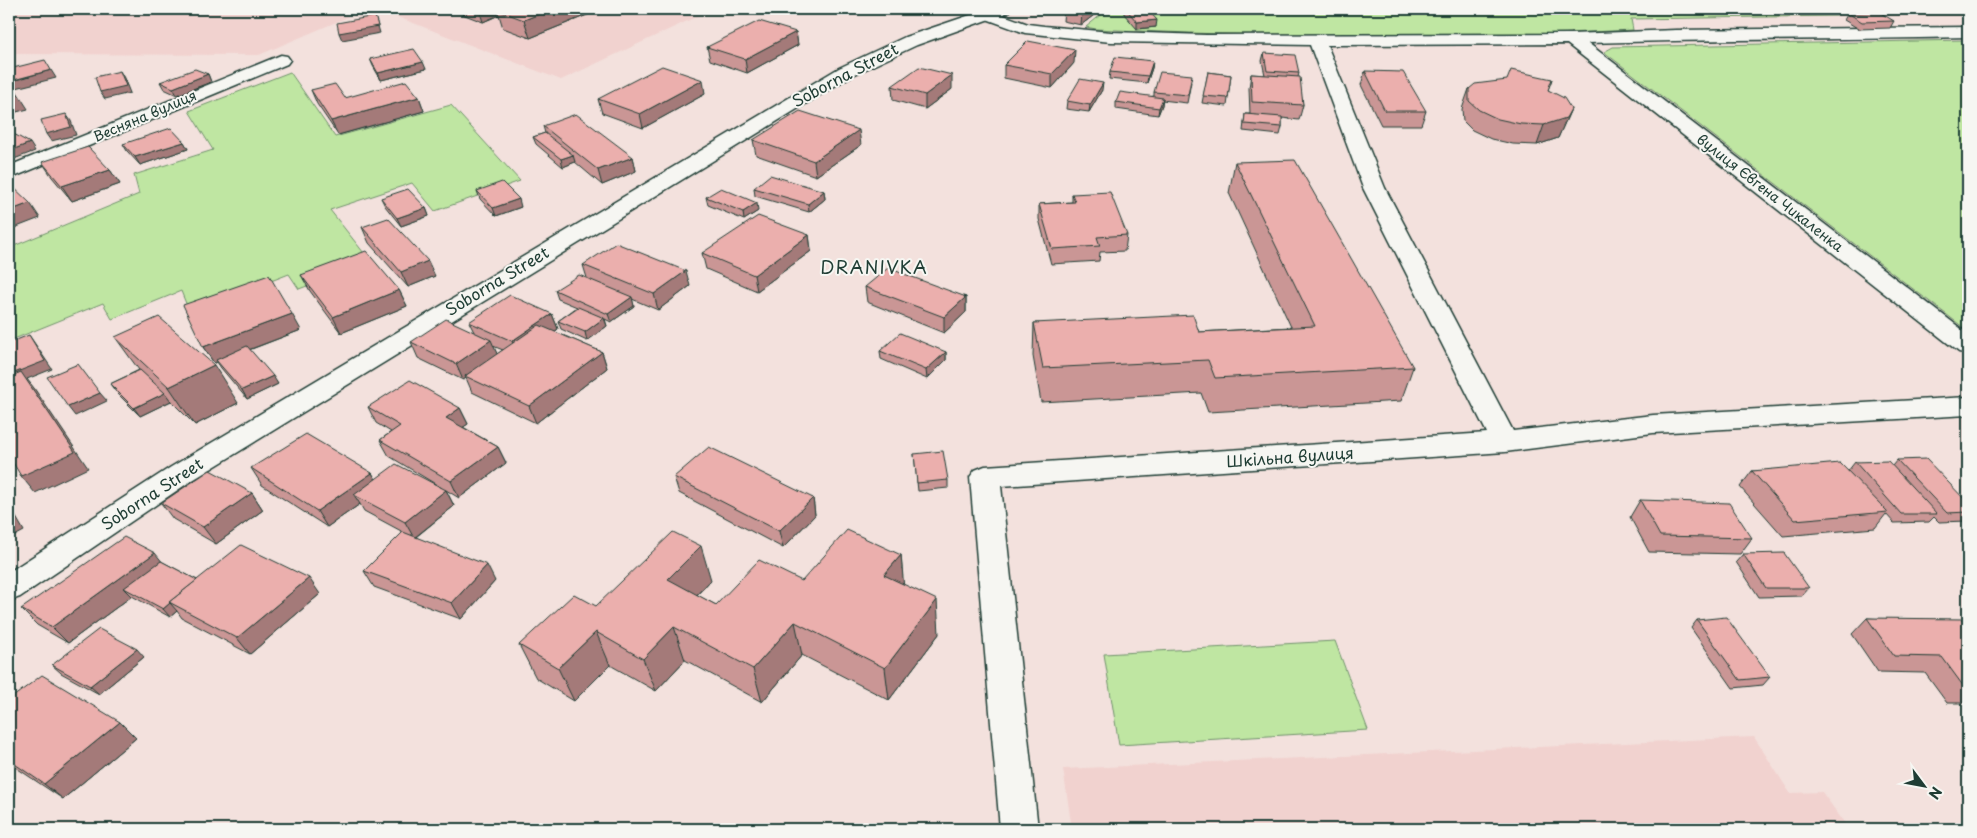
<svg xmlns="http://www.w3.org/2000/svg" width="1977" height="838" font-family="'Playpen Sans',sans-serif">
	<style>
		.built { fill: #f1d2cf }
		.green { fill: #bfe6a2; stroke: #6f926b }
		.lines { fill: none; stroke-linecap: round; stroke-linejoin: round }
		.minor-casing { stroke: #1f3d34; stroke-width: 3 }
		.primary-casing { stroke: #1f3d34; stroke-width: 3 }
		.minor { fill: #f6f6f2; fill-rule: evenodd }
		.primary { fill: #f6f6f2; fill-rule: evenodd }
		.wall { fill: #ca9695; stroke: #1f3d34; fill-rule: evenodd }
		.shaded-wall { fill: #a47a79; stroke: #1f3d34 }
		.building { fill: #ebafad; stroke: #1f3d34 }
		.labels { text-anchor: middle; stroke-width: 4; stroke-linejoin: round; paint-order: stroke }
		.far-street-label { font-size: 14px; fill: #1f3d34; stroke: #f6f6f2 }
		.street-label { font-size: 16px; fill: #1f3d34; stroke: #f6f6f2 }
		.neighbourhood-label { font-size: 18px; letter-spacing: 1px; fill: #1f3d34; stroke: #f6f6f2 }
	</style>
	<rect width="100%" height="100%" fill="#f3e1dd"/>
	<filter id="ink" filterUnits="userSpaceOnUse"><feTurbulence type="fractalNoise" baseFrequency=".02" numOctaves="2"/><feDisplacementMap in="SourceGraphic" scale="10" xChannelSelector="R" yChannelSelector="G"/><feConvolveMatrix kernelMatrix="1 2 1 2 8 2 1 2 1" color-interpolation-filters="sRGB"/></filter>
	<g filter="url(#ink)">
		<g class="built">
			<polygon points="9,9 341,9 348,17 259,55 9,54"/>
			<polygon points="377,9 713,9 561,80"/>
			<polygon points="1831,9 1968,9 1968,16 1837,16"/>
			<polygon points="1754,737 1790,793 1822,792 1849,829 1072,829 1063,769"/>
		</g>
		<g class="green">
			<path d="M 1108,9 L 1831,9 L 1837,16 L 1631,19 L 1633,30 C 1454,39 1274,38 1096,29 L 1086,27 Z"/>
			<polygon points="1968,40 1968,331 1604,52 1613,47"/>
			<polygon points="290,72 335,137 451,105 520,181 435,211 412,183 330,210 371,262 299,289 289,274 271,281 193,321 181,291 112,319 103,303 9,341 9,248 139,194 134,175 213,150 189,111"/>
			<polygon points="1335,641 1368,730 1119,745 1104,654"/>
		</g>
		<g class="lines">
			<g class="minor-casing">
				<g id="minor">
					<path d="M 987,9 L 1028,24 L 1044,26 L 1111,32 L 1206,35 L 1571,34 L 1676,30 L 1968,27 L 1968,37 C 1841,40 1714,39 1588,43 L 1968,334 L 1968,354 L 1959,352 L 1567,44 L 1327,45 L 1385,188 L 1513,431 L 1653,415 L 1968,397 L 1968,415 L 1653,433 L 1505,452 L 1001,486 L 1038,829 L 1000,829 L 970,477 L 975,470 L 985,466 L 1487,433 L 1363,188 L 1310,45 L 1111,42 L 1025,33 L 981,17 L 979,14 Z"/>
					<polygon points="281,55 287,56 290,60 287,64 9,179 9,166"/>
				</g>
			</g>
			<g class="primary-casing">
				<polygon id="primary" points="988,9 1011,9 1009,12 917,45 851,76 191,481 20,597 9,601 9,572 171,467 839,68 905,37"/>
			</g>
			<use href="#minor" class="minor"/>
			<use href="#primary" class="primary"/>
		</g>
		<g class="wall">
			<polygon points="456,9 591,9 592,13 530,38 503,28 499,15 483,22 457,12"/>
			<polygon points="1064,9 1102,9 1081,25 1063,21"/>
			<polygon points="1124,9 1147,9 1156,27 1137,29 1124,14"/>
			<polygon points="1848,13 1894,21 1890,28 1859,29 1844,20"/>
			<polygon points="796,32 798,45 747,73 710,60 707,47"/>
			<polygon points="1264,53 1299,73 1298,77 1303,105 1299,120 1282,118 1282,127 1280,135 1243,131 1245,114 1250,114 1249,88 1251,74 1265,75 1262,61"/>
			<polygon points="370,59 426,69 381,80 373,66"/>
			<polygon points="1153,61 1152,68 1147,83 1109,79 1110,72"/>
			<polygon points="1074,63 1052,88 1004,78 1004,65"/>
			<polygon points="1365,71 1426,111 1421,125 1381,125 1361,85"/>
			<polygon points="1208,72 1231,75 1227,106 1202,103"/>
			<polygon points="208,74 211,82 177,95 164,89 160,82"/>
			<polygon points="1552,79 1548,90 1571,109 1558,138 1537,145 1513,144 1491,139 1472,130 1463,121 1462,109 1469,89"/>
			<polygon points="1191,82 1187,103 1162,100 1162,105 1158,115 1116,109 1116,102 1154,96 1154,92"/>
			<polygon points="892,86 952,89 925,109 893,100"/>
			<polygon points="311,90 345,98 419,97 424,111 338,135 317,104"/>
			<polygon points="1102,90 1089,112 1066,109 1067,101"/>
			<polygon points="705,94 643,128 602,113 598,99"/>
			<polygon points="543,126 633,157 636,171 602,185 575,162 563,167 536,144 533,137 545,133"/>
			<polygon points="753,140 861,145 816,176 756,155"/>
			<polygon points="184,142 188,149 140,165 127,151 123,144"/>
			<polygon points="42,162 110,170 120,184 72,201 52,177"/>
			<polygon points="1235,162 1413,367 1401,401 1208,412 1201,393 1041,402 1033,356 1034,323 1199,332 1291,327 1229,193"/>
			<polygon points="754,188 824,191 825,199 809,212 755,196"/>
			<polygon points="477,191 521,207 496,216 480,199"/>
			<polygon points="1072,194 1127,235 1125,251 1100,252 1099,261 1051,264 1039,219 1039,204 1072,202"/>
			<polygon points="706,197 758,211 744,220 708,205"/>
			<polygon points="381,198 426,208 429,216 401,226 385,206"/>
			<polygon points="362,227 435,276 408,287 369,243"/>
			<polygon points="809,235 811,251 757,291 706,269 702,253"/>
			<polygon points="583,265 690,286 658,310 632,299 634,306 611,322 605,319 607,326 587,341 561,329 558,321 577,307 558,299 555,290 587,278"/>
			<polygon points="301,275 399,290 407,306 341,333 310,291"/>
			<polygon points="865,287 966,297 966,312 944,333 867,302"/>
			<path d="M 552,314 L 558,329 L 555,332 L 602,352 L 607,368 L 536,423 L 472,392 L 466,378 L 463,380 L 418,358 L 411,342 L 474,332 L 469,322 ZM 493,346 L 503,350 L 497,354 Z"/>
			<polygon points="301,330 249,350 278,384 247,399 221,368 217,362 214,363 203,347"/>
			<polygon points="115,337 238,403 195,425 171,401 140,416 116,392 110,384 139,370"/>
			<polygon points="880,351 946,352 946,360 927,379 881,359"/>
			<polygon points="368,407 460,408 468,424 463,427 498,447 506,463 459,498 446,490 454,506 416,537 495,581 461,619 374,587 364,571 403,532 364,511 360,504 327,527 262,485 251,468 372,473 376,479 442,488 389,456 380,440 391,432 376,423"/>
			<polygon points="914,454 948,480 948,488 918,491"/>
			<polygon points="1897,460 1968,503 1968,521 1939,522 1934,517 1929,522 1894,523 1886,514 1875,528 1783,536 1740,487 1752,471 1848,471 1855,462 1892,466"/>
			<polygon points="674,477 813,498 815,515 783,548 679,493"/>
			<polygon points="252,493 263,510 216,544 173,519 161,503"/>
			<polygon points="1640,500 1752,538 1740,554 1649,552 1630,517"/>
			<polygon points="1743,554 1809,588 1802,596 1759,597 1736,562"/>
			<polygon points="901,555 903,584 939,634 889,700 802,655 762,702 685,660 656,691 610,665 574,701 536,678 519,645 596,606 711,580 697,595 716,605"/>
			<polygon points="161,561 197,580 320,594 250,654 182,618 177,611 170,617 132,596 68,643 37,625 21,609"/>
			<polygon points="1867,618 1968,624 1968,703 1947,703 1925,673 1878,672 1852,634"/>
			<polygon points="1697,620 1770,677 1763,685 1733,688 1691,628"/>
			<polygon points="144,657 99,694 61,673 52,665"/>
			<polygon points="9,700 136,738 63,799 9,763"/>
		</g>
		<g class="shaded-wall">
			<polygon points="479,9 516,9 497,10 499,15 483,22"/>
			<polygon points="552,9 591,9 592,13 530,38 524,20"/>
			<polygon points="1087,9 1102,9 1081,25 1082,12"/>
			<polygon points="375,16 380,33 342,40 339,33"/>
			<polygon points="1157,20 1156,27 1137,29 1137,22"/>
			<polygon points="796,32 798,45 747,73 745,59"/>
			<polygon points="1075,50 1074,63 1052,88 1052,74"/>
			<polygon points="1153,61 1152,68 1147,83 1148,76"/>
			<polygon points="423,62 426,69 381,80 378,73"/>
			<polygon points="51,70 56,78 12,89 9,82"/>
			<polygon points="120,71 124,78 130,93 105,99 100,92"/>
			<polygon points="208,74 211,82 177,95 173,88"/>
			<polygon points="952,75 952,89 925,109 925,95"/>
			<polygon points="703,80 705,94 643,128 640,114"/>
			<polygon points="1103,83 1102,90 1089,112 1090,105"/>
			<polygon points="19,95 28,109 9,114 9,98"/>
			<polygon points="419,97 424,111 338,135 331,121"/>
			<polygon points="1163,98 1162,105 1158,115 1159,108"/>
			<polygon points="1571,109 1558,138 1537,145 1544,125"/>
			<polygon points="66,114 71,121 76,135 51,141 46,134"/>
			<polygon points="859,130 861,145 816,176 814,161"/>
			<polygon points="184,142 188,149 140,165 135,157"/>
			<polygon points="30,143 35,151 9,161 9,151"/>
			<polygon points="573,155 575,162 563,167 561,159"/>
			<polygon points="633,157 636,171 602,185 598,170"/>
			<polygon points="110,170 120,184 72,201 62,186"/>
			<polygon points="824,191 825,199 809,212 808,204"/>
			<polygon points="519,199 521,207 496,216 493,208"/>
			<polygon points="30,203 40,218 9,230 9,211"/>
			<polygon points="757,203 758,211 744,220 743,212"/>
			<polygon points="426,208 429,216 401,226 397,218"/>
			<polygon points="809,235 811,251 757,291 754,275"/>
			<polygon points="428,261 435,276 408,287 401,272"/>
			<polygon points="686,271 690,286 658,310 654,294"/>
			<polygon points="399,290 407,306 341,333 333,317"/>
			<polygon points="632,297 634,306 611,322 608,314"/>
			<polygon points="966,297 966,312 944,333 944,317"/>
			<polygon points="292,314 301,330 214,363 203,347"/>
			<polygon points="552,314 558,329 518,357 512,341"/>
			<polygon points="604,318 607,326 587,341 585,332"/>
			<polygon points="29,335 52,369 27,379 34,388 88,468 35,493 21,476 9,378 9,375"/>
			<polygon points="491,340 498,356 465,376 466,378 463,380 456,364"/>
			<polygon points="602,352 607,368 536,423 529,406"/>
			<polygon points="946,352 946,360 927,379 926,370"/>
			<polygon points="214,365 238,403 195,425 169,387"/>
			<polygon points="273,376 278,384 247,399 242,390"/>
			<polygon points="100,393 107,401 75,416 68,407"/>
			<polygon points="165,393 171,401 140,416 134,408"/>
			<polygon points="460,408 468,424 453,434 446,418"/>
			<polygon points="498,447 506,463 459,498 451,481"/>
			<polygon points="372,473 381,489 354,495 360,504 327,527 317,511"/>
			<polygon points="446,490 454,506 414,538 405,522"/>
			<polygon points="252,493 263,510 216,544 203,527"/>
			<polygon points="813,498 815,515 783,548 779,531"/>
			<polygon points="9,505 24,531 9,539"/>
			<polygon points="701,546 711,580 679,613 668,579"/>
			<polygon points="155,553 168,569 124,588 132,596 68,643 52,627"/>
			<polygon points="901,555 904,589 884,575"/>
			<polygon points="487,565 495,581 461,619 452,603"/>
			<polygon points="309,578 320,594 250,654 237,638"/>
			<polygon points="937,600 939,634 889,700 885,668"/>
			<polygon points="170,603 177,611 170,617 163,609"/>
			<polygon points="795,622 802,655 762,702 753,669"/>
			<polygon points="674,627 685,660 656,691 643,659"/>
			<polygon points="596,632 610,665 574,701 558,668"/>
			<polygon points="137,649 144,657 99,694 90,686"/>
			<polygon points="120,722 136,738 63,799 44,784"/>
		</g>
		<g class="building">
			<polygon points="501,9 552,9 524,20 497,10"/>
			<polygon points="1066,9 1087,9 1082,12"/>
			<polygon points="1126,9 1147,9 1157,20 1137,22"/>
			<polygon points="1879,12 1894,21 1862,22 1848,13"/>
			<polygon points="375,16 378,26 339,33 337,23"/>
			<polygon points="759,21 796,32 745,59 707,47"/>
			<polygon points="1028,41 1075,50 1052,74 1004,65"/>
			<polygon points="414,49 423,62 378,73 370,59"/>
			<polygon points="1264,53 1295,55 1299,73 1267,71"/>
			<polygon points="1115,57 1153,61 1148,76 1110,72"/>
			<polygon points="45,60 51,70 10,81 9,79 9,69"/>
			<polygon points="662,66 703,80 640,114 598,99"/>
			<polygon points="919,67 952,75 925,95 892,86"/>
			<polygon points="195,69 208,74 173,88 160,82"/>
			<polygon points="1511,70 1552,79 1548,90 1564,98 1571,109 1566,118 1544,125 1521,124 1498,119 1479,110 1469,101 1469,89 1475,84 1507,80"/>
			<polygon points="120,71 126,86 100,92 95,77"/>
			<polygon points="1365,71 1403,72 1426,111 1385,111"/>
			<polygon points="1160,72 1192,75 1188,95 1154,92"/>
			<polygon points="1208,72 1231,75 1228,98 1203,96"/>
			<polygon points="1251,74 1300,77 1303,105 1252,102"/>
			<polygon points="9,79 19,95 9,98"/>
			<polygon points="1080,79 1103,83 1090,105 1067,101"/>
			<polygon points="406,81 419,97 331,121 311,90 335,84 345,98"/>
			<polygon points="1120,92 1163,98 1159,108 1116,102"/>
			<polygon points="800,111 859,130 814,161 753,140"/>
			<polygon points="66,114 71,127 46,134 41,120"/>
			<polygon points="576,114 633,157 598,170 543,126"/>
			<polygon points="1245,114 1282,117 1282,127 1244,124"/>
			<polygon points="171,128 184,142 135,157 123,144"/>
			<polygon points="12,133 30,143 9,151 9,134"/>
			<polygon points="545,133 573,155 561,159 533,137"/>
			<polygon points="88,147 110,170 62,186 42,162"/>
			<polygon points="1295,160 1413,367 1215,378 1208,360 1043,368 1034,323 1193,315 1199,332 1315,326 1235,162"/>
			<polygon points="770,175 824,191 808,204 754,188"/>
			<polygon points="502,182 519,199 493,208 477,191"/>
			<polygon points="9,183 30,203 9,211"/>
			<polygon points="721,188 757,203 743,212 706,197"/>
			<polygon points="408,189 426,208 397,218 381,198"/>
			<polygon points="1110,192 1127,235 1097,237 1100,246 1052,249 1039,204 1075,202 1072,194"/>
			<polygon points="758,216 809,235 754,275 702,253"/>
			<polygon points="388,218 428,261 401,272 362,227"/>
			<polygon points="616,243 686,271 654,294 583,265"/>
			<polygon points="366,251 399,290 333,317 301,275"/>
			<polygon points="888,268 966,297 944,317 865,287"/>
			<polygon points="269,275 292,314 203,347 183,305"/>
			<polygon points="579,275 632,297 608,314 555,290"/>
			<polygon points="510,295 552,314 512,341 469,322"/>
			<polygon points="578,307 604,318 585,332 558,321"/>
			<polygon points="159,317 214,365 169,387 115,337"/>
			<polygon points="446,319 491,340 456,364 411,342"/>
			<polygon points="539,325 602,352 529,406 465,376"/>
			<polygon points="900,333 946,352 926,370 880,351"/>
			<polygon points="29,335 45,361 9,375 9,343"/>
			<polygon points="247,346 273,376 242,390 216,360"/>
			<polygon points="78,364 100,393 68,407 47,377"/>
			<polygon points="140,370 165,393 134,408 110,384"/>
			<polygon points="21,372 75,452 21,476 9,456 9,377"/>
			<polygon points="410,380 460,408 446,418 498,447 451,481 380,440 400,426 368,407"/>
			<polygon points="306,434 372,473 317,511 251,468"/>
			<polygon points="709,447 813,498 779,531 674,477"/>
			<polygon points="943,451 948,480 917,483 914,454"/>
			<polygon points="1926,459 1968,503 1968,512 1947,513 1897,460"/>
			<polygon points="1888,461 1937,514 1901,514 1855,462"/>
			<polygon points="1840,463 1888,512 1795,520 1752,471"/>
			<polygon points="396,464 446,490 405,522 354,495"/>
			<polygon points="210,470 252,493 203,527 161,503"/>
			<polygon points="1640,500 1729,503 1752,538 1660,536"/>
			<polygon points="9,510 16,523 9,526"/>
			<polygon points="847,530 901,555 884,575 937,600 885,668 795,622 753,669 674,627 643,659 596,632 558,668 519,645 574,594 596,606 673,532 701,546 668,579 716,605 759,560 802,581"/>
			<polygon points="403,532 487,565 452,603 364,571"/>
			<polygon points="124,537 155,553 52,627 21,609"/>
			<polygon points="241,545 309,578 237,638 169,602"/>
			<polygon points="1784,553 1809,588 1766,588 1743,554"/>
			<polygon points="161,561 197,580 169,602 170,603 163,609 124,588"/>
			<polygon points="1726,617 1770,677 1740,680 1697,620"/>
			<polygon points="1867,618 1964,619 1968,624 1968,687 1964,687 1942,657 1894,656"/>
			<polygon points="99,629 137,649 90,686 52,665"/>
			<polygon points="42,675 120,722 44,784 9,760 9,700"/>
		</g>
	</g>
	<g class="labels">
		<g class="far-street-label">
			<text transform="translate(145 116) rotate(-23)" y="5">Весняна вулиця</text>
			<text transform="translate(1770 193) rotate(38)" y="5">вулиця Євгена Чикаленка</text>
		</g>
		<g class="street-label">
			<text transform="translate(845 75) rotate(-28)" y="6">Soborna Street</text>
			<text transform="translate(497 281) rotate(-31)" y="6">Soborna Street</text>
			<text transform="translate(1290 457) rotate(-4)" y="6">Шкільна вулиця</text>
			<text transform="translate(152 494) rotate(-33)" y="6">Soborna Street</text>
		</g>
		<g class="neighbourhood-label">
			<text x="874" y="274">DRANIVKA</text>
		</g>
	</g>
	<rect width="1977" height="838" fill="none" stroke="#f6f6f2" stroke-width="30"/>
	<rect x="15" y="15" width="1947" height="808" fill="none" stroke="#1f3d34" stroke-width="2" filter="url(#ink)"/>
	<g transform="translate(1924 786) rotate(122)" stroke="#f6f6f2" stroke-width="4" paint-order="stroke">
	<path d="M0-4L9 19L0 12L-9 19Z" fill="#1f3d34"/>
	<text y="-8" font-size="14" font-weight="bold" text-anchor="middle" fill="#1f3d34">N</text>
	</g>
</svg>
